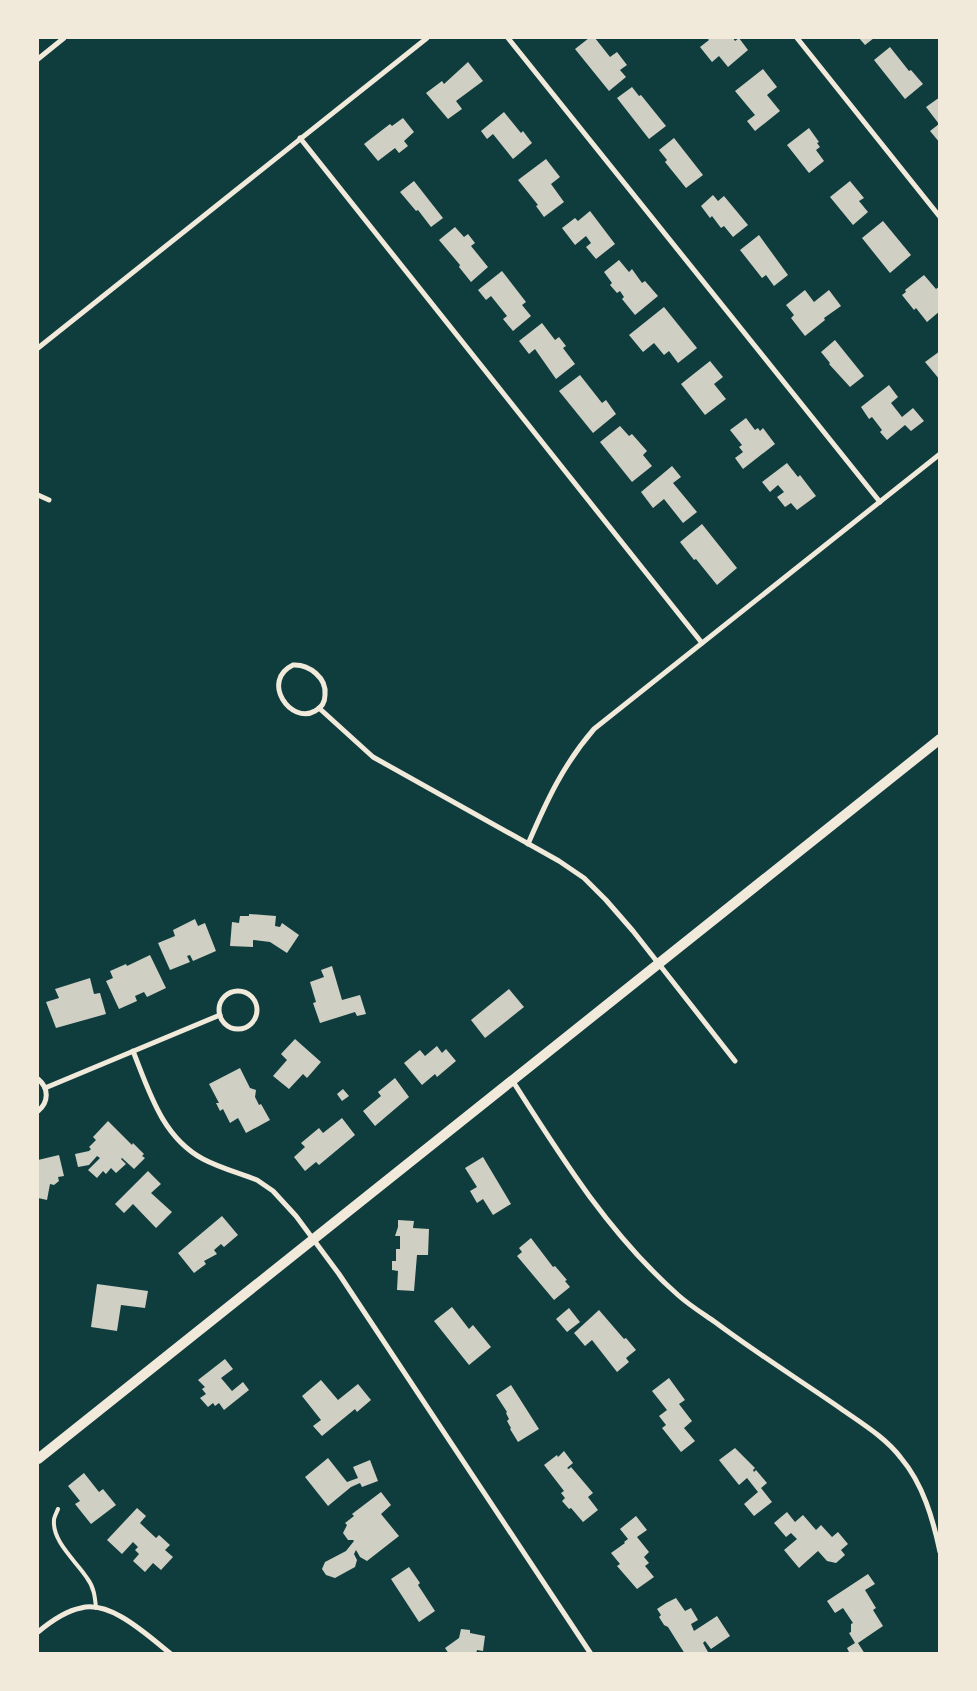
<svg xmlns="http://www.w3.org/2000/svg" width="977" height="1691" font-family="Manrope,sans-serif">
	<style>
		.building { fill: #cfcfc3 }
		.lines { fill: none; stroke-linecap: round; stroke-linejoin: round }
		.service { stroke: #f1e9da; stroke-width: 4 }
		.minor { stroke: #f1e9da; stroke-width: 5 }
		.secondary { stroke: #f1e9da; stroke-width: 10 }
	</style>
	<rect width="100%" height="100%" fill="#0f3d3e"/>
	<g class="building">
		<polygon points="589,38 595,38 610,57 617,52 627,65 620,70 626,77 609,91 575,49"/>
		<polygon points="707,38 733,38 735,41 739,38 748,50 728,67 719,56 712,62 700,47 709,40"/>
		<polygon points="859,38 874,38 865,45"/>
		<polygon points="890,47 909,71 911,70 923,84 905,99 874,60"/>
		<polygon points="468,62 483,81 456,101 462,109 448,119 426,93 442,81 444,84"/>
		<polygon points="763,69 777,87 767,95 780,111 755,131 747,121 755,115 735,91"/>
		<polygon points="632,87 639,96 641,95 666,126 649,139 617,98"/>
		<polygon points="940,97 940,143 930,131 939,124 926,107"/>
		<polygon points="504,112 521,133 523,131 532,143 513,159 493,134 487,139 481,131"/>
		<polygon points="403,118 414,132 404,141 408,146 399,153 395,148 378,161 364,144 390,124 392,126"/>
		<polygon points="809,128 819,142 817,143 820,147 816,150 824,161 809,173 787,145"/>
		<polygon points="674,138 703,175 686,188 665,162 667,160 659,150"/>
		<polygon points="546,159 560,177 551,184 564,202 544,217 536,206 538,205 518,180"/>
		<polygon points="414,181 443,218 431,227 418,210 416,211 400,192"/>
		<polygon points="850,181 864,198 859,201 868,212 853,225 830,197"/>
		<polygon points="713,195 718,201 724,196 748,225 733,237 724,226 721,228 712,216 710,218 701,206"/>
		<polygon points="590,211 615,244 596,259 586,247 591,243 586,236 575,245 562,228 575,218 578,221"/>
		<polygon points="883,221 911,255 890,273 862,238"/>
		<polygon points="455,227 464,237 468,234 475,243 471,246 488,267 471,282 459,267 460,265 439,240"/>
		<polygon points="759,235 788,275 774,286 766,275 762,278 740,250"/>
		<polygon points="619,260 629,272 632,269 642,283 645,281 658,296 635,315 622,299 624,297 620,291 617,293 610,285 612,283 604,272"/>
		<polygon points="502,271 526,302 522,305 531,316 513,331 503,319 507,316 491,296 486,300 478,290"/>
		<polygon points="924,275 936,289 940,286 940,311 927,322 916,308 914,310 902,295 906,292 905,290"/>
		<polygon points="805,290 814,302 829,290 841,306 824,318 825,320 805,336 791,318 794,315 786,305"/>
		<polygon points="664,307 697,348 678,363 669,351 664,355 654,343 643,352 629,335"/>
		<polygon points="542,323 555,340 559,337 566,346 563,348 575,364 556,379 535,349 529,354 519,341"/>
		<polygon points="835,340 864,376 850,387 829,364 830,363 821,352"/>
		<polygon points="940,351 940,380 925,362"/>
		<polygon points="710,361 723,377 714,384 726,399 705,415 681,384"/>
		<polygon points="580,375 602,403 606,400 616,414 593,433 559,391"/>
		<polygon points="889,385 898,397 891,403 902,417 913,408 924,421 911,431 905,425 887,440 880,432 882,430 872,417 869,419 861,407"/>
		<polygon points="746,418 755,430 758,428 760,431 763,428 775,444 743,469 735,458 743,452 739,447 742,445 730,430"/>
		<polygon points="620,426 629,436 632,434 647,451 643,455 652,466 632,482 600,442"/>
		<polygon points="787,463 798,477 800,475 816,496 797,510 791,503 785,507 777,497 784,492 778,485 770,492 762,482"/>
		<polygon points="672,466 681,477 673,483 697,512 683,523 664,499 653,508 641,492"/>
		<polygon points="702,524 737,568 717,585 696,559 694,560 680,542"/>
		<polygon points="249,914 276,916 275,926 280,927 282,923 299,935 287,953 270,942 253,940 253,947 230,946 232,922 239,923 240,916 249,916"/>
		<polygon points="195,919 198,926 205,923 216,951 193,961 190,955 187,956 190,962 170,970 158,943 175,936 173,930"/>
		<polygon points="150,955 166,988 147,997 144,992 135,996 137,1001 119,1009 106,981 113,978 110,971 126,964 127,966"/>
		<polygon points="332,966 342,1000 360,995 366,1014 357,1016 355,1012 320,1023 313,1003 316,1002 310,982 324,977 321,970"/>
		<polygon points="90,978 94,994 100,993 106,1014 56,1028 46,1002 59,998 55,989"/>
		<polygon points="509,989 524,1007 485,1038 471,1020"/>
		<polygon points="295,1039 321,1062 307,1078 303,1074 289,1089 273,1076 287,1060 281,1054"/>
		<polygon points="437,1046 442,1053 446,1049 456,1061 437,1077 435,1074 422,1085 404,1063 420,1050 425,1056"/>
		<polygon points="240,1068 250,1088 256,1090 255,1097 259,1105 261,1104 270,1120 246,1133 238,1118 230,1123 223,1109 220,1111 216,1103 219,1103 209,1084"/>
		<polygon points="395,1078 409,1097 375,1126 363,1111 381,1096 378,1092"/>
		<polygon points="343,1089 349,1096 342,1101 337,1094"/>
		<polygon points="342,1118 355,1135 319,1165 316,1162 305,1171 294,1157 305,1147 301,1143 319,1128 323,1133"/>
		<polygon points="108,1121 132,1145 133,1143 144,1154 142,1156 145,1158 134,1169 122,1158 121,1159 126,1164 116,1173 111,1168 106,1174 103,1171 97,1178 88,1170 100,1158 97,1156 89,1165 78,1167 75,1154 89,1151 91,1149 89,1147 96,1140 93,1137"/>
		<polygon points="59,1155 64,1176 58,1177 59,1181 54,1185 50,1184 47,1200 38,1198 38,1160"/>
		<polygon points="483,1157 511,1204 493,1215 483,1199 477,1203 470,1191 477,1187 465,1168"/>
		<polygon points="148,1171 161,1184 151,1193 172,1212 156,1228 133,1204 124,1213 115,1204"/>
		<polygon points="222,1216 238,1235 224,1247 221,1244 214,1250 217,1254 204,1261 206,1264 194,1273 178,1253"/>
		<polygon points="398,1220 414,1221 413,1228 429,1229 428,1255 417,1255 414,1291 397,1290 398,1271 392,1270 392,1261 396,1261 396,1249 400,1249 400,1236 395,1236 398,1227"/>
		<polygon points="531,1238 553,1267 555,1266 567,1280 565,1281 570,1287 554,1300 517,1256 522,1252 519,1248"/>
		<polygon points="97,1284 148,1291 145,1308 121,1305 117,1331 91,1327"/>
		<polygon points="452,1307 469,1329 473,1325 491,1347 469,1365 434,1321"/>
		<polygon points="569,1308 580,1322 567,1332 556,1319"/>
		<polygon points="599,1310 624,1339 626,1338 636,1350 626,1358 629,1362 617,1372 592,1340 585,1346 574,1333"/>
		<polygon points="225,1359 233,1369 221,1378 232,1391 243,1382 249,1390 224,1410 219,1403 215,1406 213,1403 208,1407 200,1398 206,1394 202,1389 205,1387 198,1380"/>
		<polygon points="669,1378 685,1400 679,1404 692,1421 684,1428 695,1441 681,1452 662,1428 666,1425 659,1416 667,1410 652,1391"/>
		<polygon points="321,1380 338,1400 358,1384 371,1400 357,1412 355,1409 322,1436 313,1426 321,1420 302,1396"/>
		<polygon points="511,1385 539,1429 518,1442 510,1429 511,1428 507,1421 509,1419 506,1413 507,1412 496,1395"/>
		<polygon points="735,1448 755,1468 753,1470 754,1472 756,1470 767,1483 761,1488 772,1502 754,1516 744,1504 758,1492 747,1478 739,1485 719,1460"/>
		<polygon points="564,1451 573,1463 567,1468 569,1469 571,1467 593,1493 588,1497 598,1510 583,1522 571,1508 569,1509 562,1501 565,1498 561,1493 564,1491 544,1465 557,1455 558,1457"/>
		<polygon points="328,1458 347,1482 358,1478 353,1467 370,1460 378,1481 362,1487 360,1483 351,1487 328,1506 305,1477"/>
		<polygon points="84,1473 99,1492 103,1489 116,1505 91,1524 75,1504 80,1501 68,1486"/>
		<polygon points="381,1492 391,1505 381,1514 399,1536 367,1561 360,1557 356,1550 354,1554 357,1560 355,1567 335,1578 326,1575 322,1569 325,1562 346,1551 354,1541 353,1540 348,1540 343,1533 347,1525 345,1523 354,1516 352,1514"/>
		<polygon points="137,1508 146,1516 140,1523 156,1538 159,1535 170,1545 165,1550 173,1557 161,1570 153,1563 145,1572 133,1561 139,1554 135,1550 138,1547 133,1542 122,1554 107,1540"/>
		<polygon points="787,1512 795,1522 803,1515 816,1530 821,1525 832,1537 838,1532 848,1544 841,1550 845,1555 836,1563 827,1561 818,1551 799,1568 784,1550 797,1539 791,1533 786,1537 774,1523"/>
		<polygon points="636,1516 647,1530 637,1537 649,1552 644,1557 649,1563 645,1566 654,1577 637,1589 617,1566 620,1564 611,1553 625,1543 624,1542 628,1539 620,1529"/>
		<polygon points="409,1567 420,1583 418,1585 435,1611 419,1622 391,1579"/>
		<polygon points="868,1574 875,1584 865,1590 876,1608 873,1610 883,1626 858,1643 865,1654 850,1654 847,1648 855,1643 849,1633 851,1632 851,1624 853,1623 843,1608 835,1613 827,1601"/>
		<polygon points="676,1598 685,1611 691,1608 698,1620 691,1624 694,1631 717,1616 730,1636 711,1649 705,1641 703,1643 708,1652 706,1654 685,1654 668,1627 664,1625 659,1617 661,1615 657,1609 666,1603"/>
		<polygon points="461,1629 470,1630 470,1633 485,1636 483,1651 477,1650 476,1654 449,1654 445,1648 459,1638"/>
	</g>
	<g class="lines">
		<path class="service" d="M 58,1509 C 57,1512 54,1517 54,1520 C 52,1542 77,1562 87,1578 C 94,1587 95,1597 96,1608"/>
		<g class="minor">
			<polyline points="508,38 880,502"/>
			<polyline points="797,38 940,217"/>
			<polyline points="38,59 64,38"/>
			<polyline points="300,138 702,643"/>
			<polyline points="38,348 427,38"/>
			<polyline points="38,495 49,500"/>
			<path d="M 293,665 C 309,664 327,678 325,695 C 325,702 321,708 315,711 C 291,725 260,681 293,665 Z"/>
			<polyline points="319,708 373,757 559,861 584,878 606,900 633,931 735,1061"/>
			<path d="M 528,844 C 547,800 563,765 594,729 L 940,454"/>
			<circle cx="238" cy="1010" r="19"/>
			<path d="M 133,1051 C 149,1091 162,1137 203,1159 C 220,1168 239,1173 257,1180 L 273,1191 L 296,1216 L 339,1274 L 591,1654"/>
			<path d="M 38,1079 C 49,1088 49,1102 38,1111"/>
			<path d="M 512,1080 C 561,1157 609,1234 678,1295 C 689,1305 702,1313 715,1322 C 755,1352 798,1379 840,1408 C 861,1423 885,1437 901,1458 C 923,1484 933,1519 940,1552"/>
			<polyline points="45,1088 220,1015"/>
			<path d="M 38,1632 C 50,1622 65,1611 81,1608 C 111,1600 148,1636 171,1654"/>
		</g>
		<polyline class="secondary" points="38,1459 940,739"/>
	</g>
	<rect width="977" height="1691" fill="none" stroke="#f1e9da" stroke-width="78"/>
</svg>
